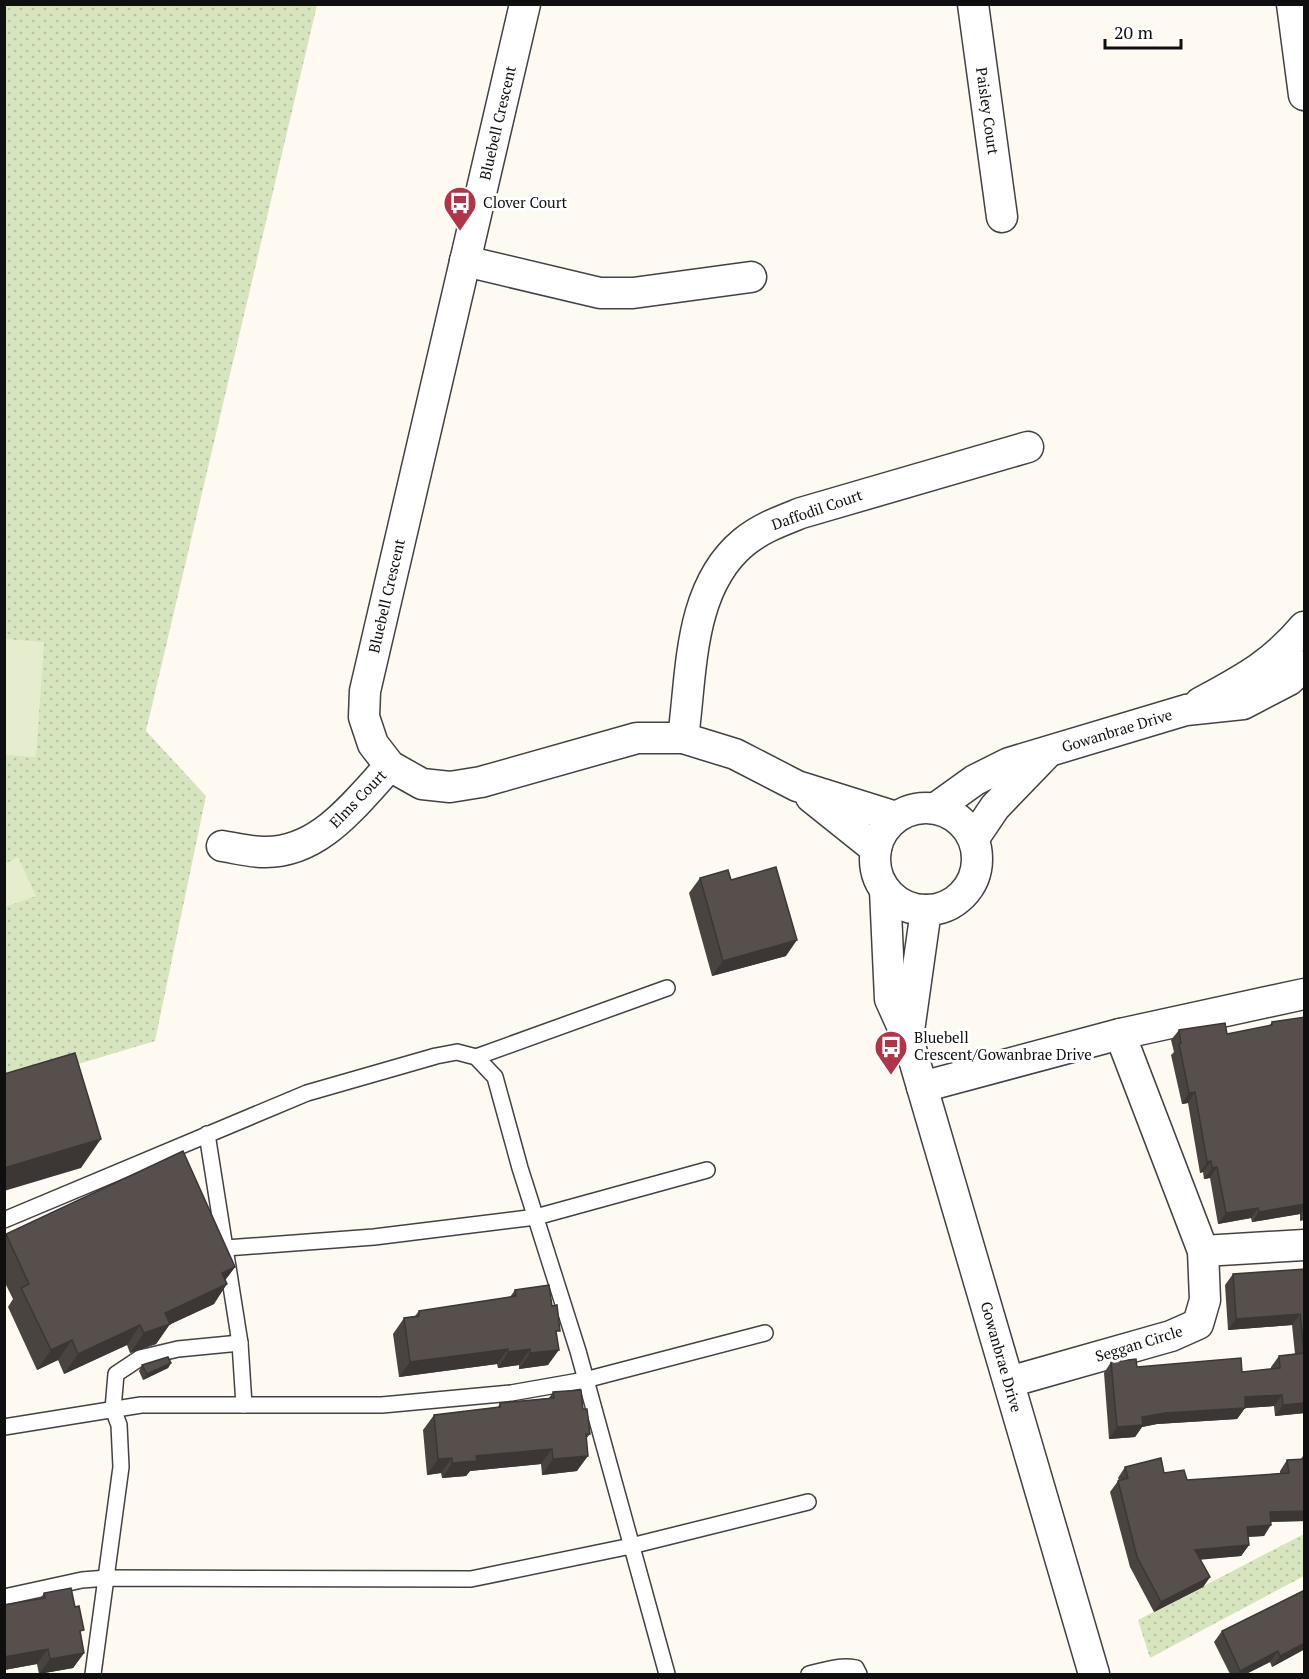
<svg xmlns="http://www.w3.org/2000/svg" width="1309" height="1679" font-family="'PT Serif',serif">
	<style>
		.green { fill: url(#green-dots) }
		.pitch { fill: #e6edcf }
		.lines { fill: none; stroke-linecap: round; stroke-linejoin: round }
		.service-casing { stroke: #424242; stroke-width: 18 }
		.minor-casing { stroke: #424242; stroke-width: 33 }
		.service { stroke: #fff; stroke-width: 15 }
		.minor { stroke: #fff; stroke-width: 30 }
		.wall { fill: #4a4441 }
		.shaded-wall { fill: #3c3735 }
		.building { fill: #564f4c; stroke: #3c3735; stroke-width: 1.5 }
		.labels { text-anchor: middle; stroke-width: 6; stroke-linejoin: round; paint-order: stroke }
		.street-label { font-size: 15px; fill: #0f0f0f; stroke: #fff }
		.poi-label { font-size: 15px; fill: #0f0f0f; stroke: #fff; text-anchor: start }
	</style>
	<defs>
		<pattern id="green-dots" width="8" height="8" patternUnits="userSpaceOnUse" patternTransform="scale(1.5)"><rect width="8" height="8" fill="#d7e5be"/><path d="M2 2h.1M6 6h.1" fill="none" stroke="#b7c3a2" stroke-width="1.8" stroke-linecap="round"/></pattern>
	</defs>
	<rect width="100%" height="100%" fill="#fefaf2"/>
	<g class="green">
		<polygon points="5,5 317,5 146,731 206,796 155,1041 5,1086"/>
		<polygon points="1304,1534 1304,1576 1150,1658 1138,1620"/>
	</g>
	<g class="pitch">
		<polygon points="5,639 44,642 36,757 5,755"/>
		<polygon points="18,857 36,896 5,907 5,864"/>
	</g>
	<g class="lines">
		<g class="service-casing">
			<g id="service">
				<polyline points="476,1057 667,988"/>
				<polyline points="207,1134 240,1343 244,1405"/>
				<polyline points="4,1220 307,1093 436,1056 457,1052 476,1057 495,1077 520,1168 578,1351 667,1674"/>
				<polyline points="226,1248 374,1237 536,1217 707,1170"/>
				<polyline points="4,1427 141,1405 382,1405 511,1393 585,1380 765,1333"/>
				<polyline points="4,1597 82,1580 107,1578 471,1579 631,1546 808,1502"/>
				<polyline points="93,1674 121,1467 119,1425 113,1409 116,1374 140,1358 178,1349 240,1343"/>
				<path d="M 809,1674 C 825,1670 839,1665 856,1668 L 859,1674"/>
			</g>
		</g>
		<g class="minor-casing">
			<g id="minor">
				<polyline points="525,4 365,691 364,717 373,744 390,766 422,784 450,787 481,782 637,738 683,738 735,754 797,786 896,817"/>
				<polyline points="973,4 1002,217"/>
				<polyline points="1292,4 1304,95"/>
				<polyline points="465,261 600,293 633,293 751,277"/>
				<path d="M 1200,703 C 1242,680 1272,665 1304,627"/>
				<path d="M 683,738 C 692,673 688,588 744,542 C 761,528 781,521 801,513 L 1028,447"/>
				<polyline points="811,797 876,849"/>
				<circle cx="926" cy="859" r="51"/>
				<polyline points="936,808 975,780 1009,763 1186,710 1243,704 1289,680 1304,666"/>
				<polyline points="974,838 995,807 1048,752"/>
				<path d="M 222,846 C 235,848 250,852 264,852 C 320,853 355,803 390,766"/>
				<polyline points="885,890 890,999 908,1039 1094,1674"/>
				<polyline points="908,1038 926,910"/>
				<polyline points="922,1087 1120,1034 1304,994"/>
				<polyline points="1203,1251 1304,1245"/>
				<polyline points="1009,1382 1171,1336 1198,1324 1205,1300 1203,1251 1120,1034"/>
			</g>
		</g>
		<use href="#service" class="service"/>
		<use href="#minor" class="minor"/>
	</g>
	<g class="wall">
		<polygon points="700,878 786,956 712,976 689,893"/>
		<polygon points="1305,1017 1305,1220 1300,1221 1300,1214 1252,1222 1251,1218 1218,1224 1210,1178 1204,1179 1203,1172 1200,1173 1188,1103 1182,1104 1171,1055 1174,1052 1171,1040 1179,1030 1227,1034 1269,1026 1272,1022"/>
		<polygon points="6,1234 235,1267 225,1280 214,1304 170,1324 156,1344 130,1353 127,1345 64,1374 58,1360 37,1370 8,1307 13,1299 4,1281 4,1236"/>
		<polygon points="1305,1269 1305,1413 1275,1416 1274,1406 1245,1408 1237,1419 1157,1424 1142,1427 1135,1437 1109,1439 1104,1373 1111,1362 1137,1367 1242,1372 1271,1369 1271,1367 1279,1356 1295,1354 1292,1325 1228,1330 1225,1285 1233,1274"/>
		<polygon points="515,1290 552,1306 557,1335 548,1365 519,1369 519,1365 498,1368 497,1364 399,1377 393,1334 404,1318 415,1316 419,1311 510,1297"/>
		<polygon points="171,1363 168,1368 143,1380 139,1371 142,1365"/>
		<polygon points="553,1392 583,1409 590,1434 586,1439 577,1471 542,1475 541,1464 470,1471 466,1476 442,1478 441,1473 427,1475 423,1430 434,1415 498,1407 500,1403 549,1398"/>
		<polygon points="1305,1453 1305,1521 1271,1522 1264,1536 1248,1537 1249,1545 1241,1556 1200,1559 1210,1577 1203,1587 1154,1612 1130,1567 1110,1492 1118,1481 1119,1481 1118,1478 1125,1467 1164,1473 1187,1480 1280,1474 1280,1471 1287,1460 1301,1459"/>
		<polygon points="44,1593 81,1635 84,1653 73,1668 39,1674 37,1664 4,1670 4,1605 40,1599"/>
		<polygon points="1222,1631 1305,1649 1272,1667 1270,1662 1246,1674 1230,1674 1214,1642"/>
	</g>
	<g class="shaded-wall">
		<polygon points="797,940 786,956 712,976 723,961"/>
		<polygon points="1195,1092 1188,1103 1182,1104 1189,1093"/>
		<polygon points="101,1139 81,1168 4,1191 4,1168"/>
		<polygon points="1211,1161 1203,1172 1200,1173 1207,1162"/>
		<polygon points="1217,1167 1210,1178 1204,1179 1212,1168"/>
		<polygon points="1305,1204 1305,1207 1300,1214 1252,1222 1259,1212"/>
		<polygon points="1258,1208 1251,1218 1218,1224 1226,1213"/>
		<polygon points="235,1267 221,1286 222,1273"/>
		<polygon points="227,1284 214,1304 169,1325 170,1324 156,1344 130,1353 144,1333 165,1313"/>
		<polygon points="1300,1314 1292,1325 1228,1330 1236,1319"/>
		<polygon points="140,1325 127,1345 64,1374 78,1354"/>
		<polygon points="72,1340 58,1360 37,1370 51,1350"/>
		<polygon points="508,1349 497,1364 399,1377 410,1362"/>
		<polygon points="530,1349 519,1365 498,1368 508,1352"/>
		<polygon points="559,1350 548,1365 519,1369 530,1353"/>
		<polygon points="171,1363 168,1368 143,1380 147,1374"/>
		<polygon points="1282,1395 1274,1406 1245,1408 1237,1419 1157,1424 1142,1427 1135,1437 1109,1439 1117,1427 1142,1417 1245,1397"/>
		<polygon points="1305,1403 1305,1413 1275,1416 1283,1405"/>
		<polygon points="552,1449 541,1464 470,1471 466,1476 442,1478 452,1463 476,1456"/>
		<polygon points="588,1456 577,1471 542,1475 553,1459"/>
		<polygon points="452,1458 441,1473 427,1475 438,1459"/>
		<polygon points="1305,1511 1305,1521 1263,1522 1270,1512"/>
		<polygon points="1271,1525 1264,1536 1239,1537 1247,1527"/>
		<polygon points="1249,1545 1241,1556 1187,1561 1195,1550"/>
		<polygon points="1210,1577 1203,1587 1154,1612 1161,1602"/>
		<polygon points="1305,1643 1305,1649 1272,1667 1280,1656"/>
		<polygon points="48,1649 37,1664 4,1670 4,1657"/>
		<polygon points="1278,1651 1270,1662 1246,1674 1238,1674 1240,1671"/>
		<polygon points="84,1653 73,1668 39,1674 50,1659"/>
	</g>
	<g class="building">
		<polygon points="776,867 797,940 723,961 700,878 728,870 731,880"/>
		<polygon points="1305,1017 1305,1204 1259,1212 1258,1208 1226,1213 1217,1167 1212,1168 1211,1161 1207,1162 1195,1092 1189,1093 1179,1044 1181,1043 1179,1030 1225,1023 1227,1034 1272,1025 1272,1022"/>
		<polygon points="75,1053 101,1139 4,1168 4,1074"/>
		<polygon points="183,1151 235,1267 222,1273 227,1284 165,1313 170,1324 144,1333 140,1325 78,1354 72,1340 51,1350 21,1288 29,1284 6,1234"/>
		<polygon points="1305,1269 1305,1403 1283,1405 1282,1395 1245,1397 1245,1408 1165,1413 1142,1417 1143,1425 1117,1427 1111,1362 1136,1359 1137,1367 1241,1358 1242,1372 1280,1368 1279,1356 1304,1353 1300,1314 1236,1319 1233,1274"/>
		<polygon points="549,1285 552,1306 557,1305 560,1331 556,1331 559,1350 530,1353 530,1349 508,1352 508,1349 410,1362 404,1318 419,1316 419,1311 516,1296 515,1290"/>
		<polygon points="168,1357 171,1363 147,1374 142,1365"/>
		<polygon points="581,1390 583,1409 587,1409 590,1434 586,1434 588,1456 553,1459 552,1449 476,1456 477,1461 452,1463 452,1458 438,1459 434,1415 500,1407 500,1403 554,1398 553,1392"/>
		<polygon points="1161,1458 1164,1473 1184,1470 1187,1480 1289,1473 1287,1460 1305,1459 1305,1511 1270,1512 1271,1525 1247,1527 1249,1545 1195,1550 1210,1577 1161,1602 1137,1557 1118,1481 1128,1478 1125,1467"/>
		<polygon points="71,1588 75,1607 79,1606 84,1630 80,1631 84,1653 50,1659 48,1649 4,1657 4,1605 45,1598 44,1593"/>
		<polygon points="1305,1590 1305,1643 1280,1656 1278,1651 1240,1671 1222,1631"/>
	</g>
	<defs>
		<g id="bus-pin" transform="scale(1.725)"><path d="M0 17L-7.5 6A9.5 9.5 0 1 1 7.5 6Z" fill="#b13448" stroke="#fff"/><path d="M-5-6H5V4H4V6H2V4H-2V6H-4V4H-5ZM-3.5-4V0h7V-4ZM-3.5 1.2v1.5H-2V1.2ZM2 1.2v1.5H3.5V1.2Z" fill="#fff"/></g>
	</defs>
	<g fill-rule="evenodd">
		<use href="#bus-pin" x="460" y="203"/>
		<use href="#bus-pin" x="891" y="1047"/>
	</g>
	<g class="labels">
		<g class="street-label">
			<text transform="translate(987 111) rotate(82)" y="5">Paisley Court</text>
			<text transform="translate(498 123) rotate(-77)" y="5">Bluebell Crescent</text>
			<text transform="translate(817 510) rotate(-19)" y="5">Daffodil Court</text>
			<text transform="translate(387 596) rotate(-77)" y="5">Bluebell Crescent</text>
			<text transform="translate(1117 731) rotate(-17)" y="5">Gowanbrae Drive</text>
			<text transform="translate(358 799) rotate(-46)" y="5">Elms Court</text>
			<text transform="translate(1139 1344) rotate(-17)" y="5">Seggan Circle</text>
			<text transform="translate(1001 1357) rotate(74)" y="5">Gowanbrae Drive</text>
		</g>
		<g class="poi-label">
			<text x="483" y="208">Clover Court</text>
			<text x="914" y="1043">Bluebell<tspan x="914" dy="17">Crescent/Gowanbrae Drive</tspan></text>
		</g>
	</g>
	<rect width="1309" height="1679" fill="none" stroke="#0f0f0f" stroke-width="12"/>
	<path d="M1105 39v9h76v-9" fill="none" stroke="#0f0f0f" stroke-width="3"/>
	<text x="1114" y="39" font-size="18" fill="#0f0f0f" stroke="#ffffff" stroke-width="4.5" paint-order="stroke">20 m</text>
</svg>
